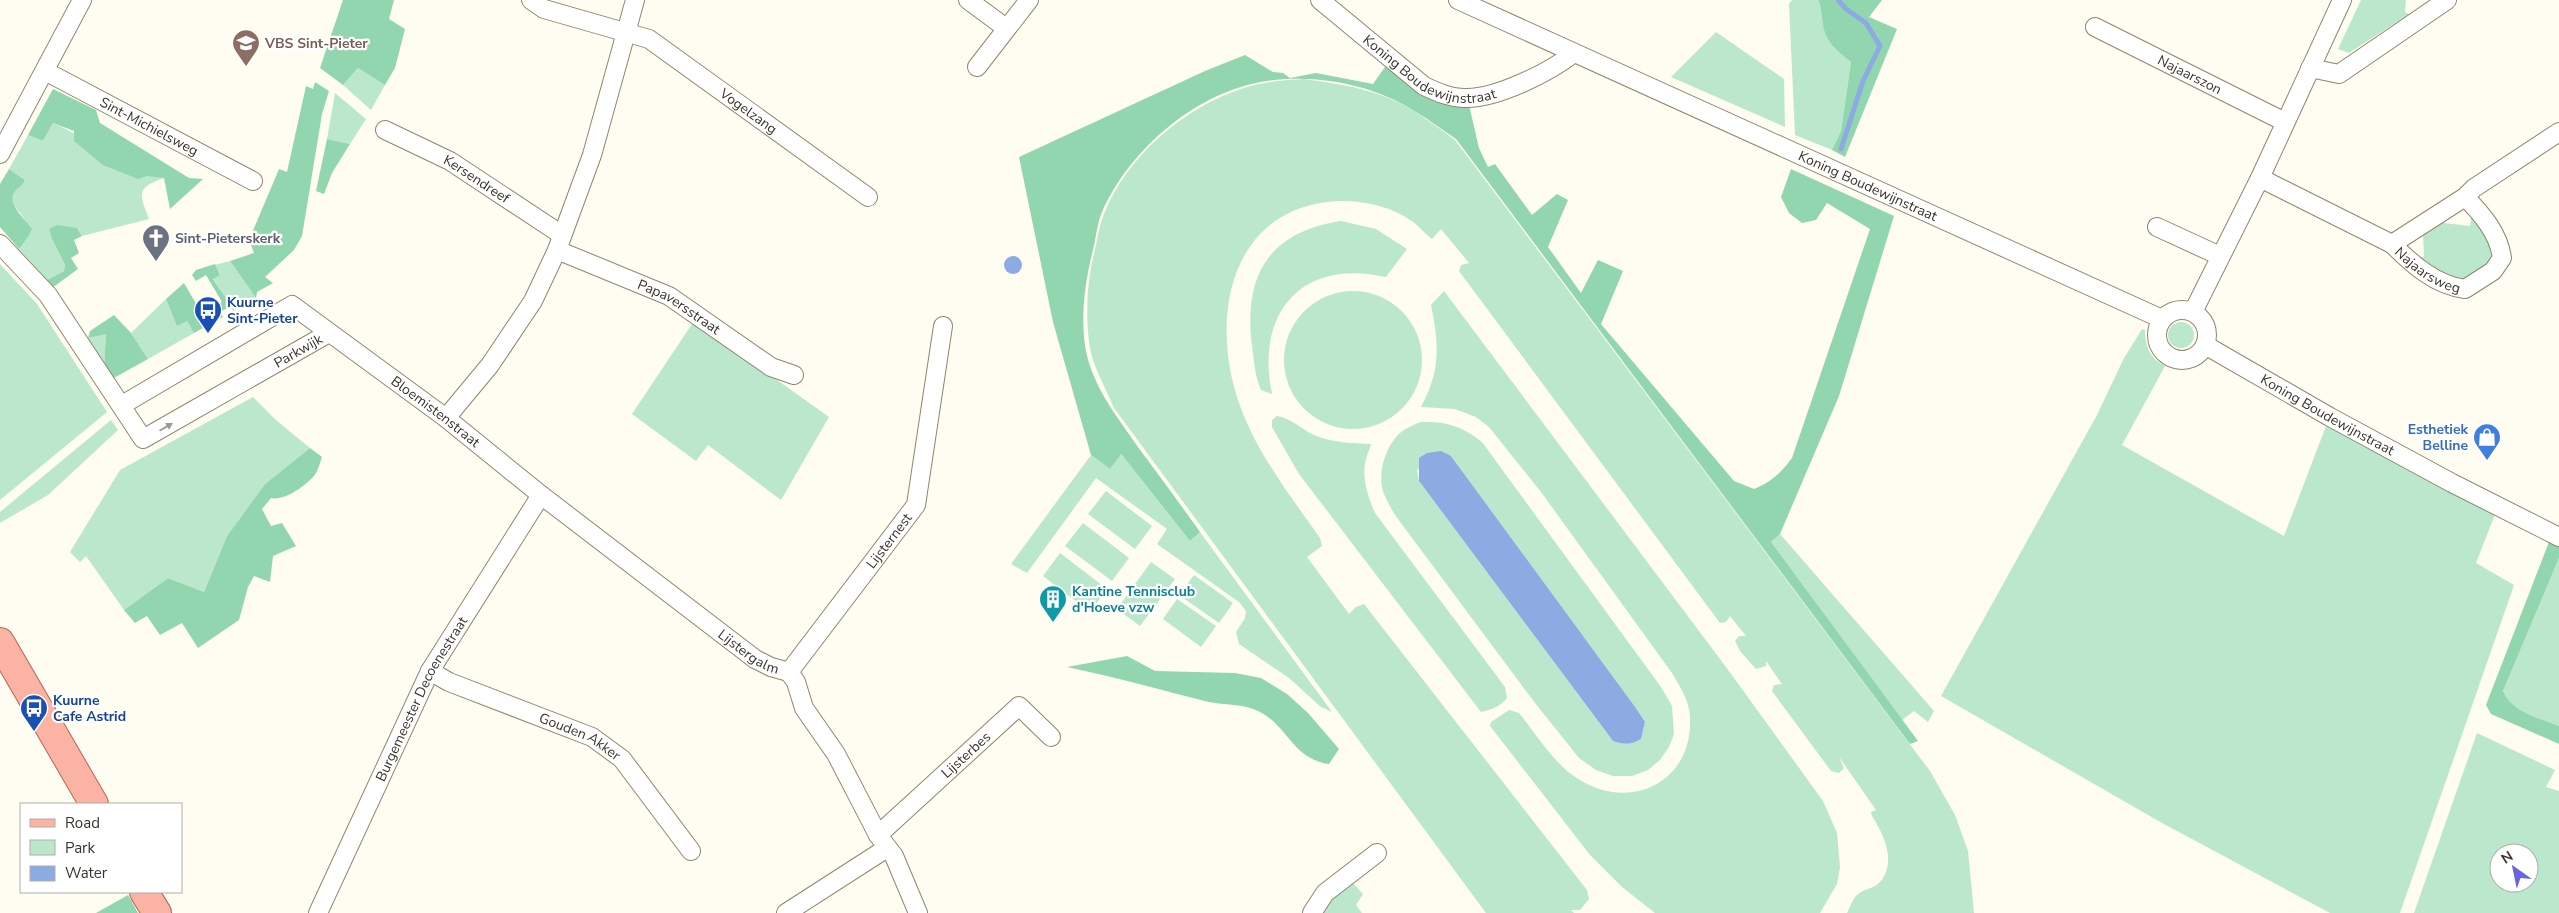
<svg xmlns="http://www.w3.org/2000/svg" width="2559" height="913" font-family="'Nunito Sans',sans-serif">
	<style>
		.green { fill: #bbe8cd; fill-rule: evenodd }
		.forest { fill: #92d6af }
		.water { fill: #8cabe3 }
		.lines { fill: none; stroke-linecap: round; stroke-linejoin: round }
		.stream { stroke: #8cabe3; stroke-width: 5 }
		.street-casing { stroke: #8e876e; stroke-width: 20 }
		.primary-casing { stroke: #b46650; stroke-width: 30 }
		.street { stroke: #fff; stroke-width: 18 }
		.primary { stroke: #fbb3a3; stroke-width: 28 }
		.oneway { fill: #9b9a94 }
		.labels { text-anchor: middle; stroke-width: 4.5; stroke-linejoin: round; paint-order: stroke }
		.education-label { font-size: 14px; font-weight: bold; fill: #785e54; stroke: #fff; text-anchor: start }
		.street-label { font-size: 14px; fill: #37342a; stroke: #fff }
		.worship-label { font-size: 14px; font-weight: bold; fill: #5b616d; stroke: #fff; text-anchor: start }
		.transit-label { font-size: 14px; font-weight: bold; fill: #164399; stroke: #fff; text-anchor: start }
		.shop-label { font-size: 14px; font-weight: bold; fill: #366cbe; stroke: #fff; text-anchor: end }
		.culture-label { font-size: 14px; font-weight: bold; fill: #0d838f; stroke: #fff; text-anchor: start }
	</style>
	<rect width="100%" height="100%" fill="#fffcf1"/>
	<g class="green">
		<path d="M 1792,0 L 1818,0 C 1822,9 1821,14 1823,23 C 1825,37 1841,53 1851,62 L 1841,131 L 1832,150 L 1795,135 L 1789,4 Z"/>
		<polygon points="2361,0 2406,0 2405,12 2409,14 2349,53 2338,49"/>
		<polygon points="1716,32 1784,79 1785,127 1671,77"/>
		<polygon points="358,68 385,85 371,110 343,85"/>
		<path d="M 1304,79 C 1341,84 1381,90 1414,111 C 1428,120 1442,130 1455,140 L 1930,771 L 1955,815 L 1968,851 L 1974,913 L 1847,913 C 1850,908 1852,900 1856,896 C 1862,889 1874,889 1880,882 C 1897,862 1884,835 1872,816 L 1871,812 L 1876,810 L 1839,757 L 1844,768 L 1839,773 L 1831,771 L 1772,691 L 1774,685 L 1782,684 L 1766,661 L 1766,666 L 1756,669 L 1740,651 L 1735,641 L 1739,636 L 1746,636 L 1730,616 L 1726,622 L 1720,623 L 1459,271 L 1461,265 L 1469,263 L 1441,229 L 1432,239 C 1425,234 1419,226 1412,221 C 1390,206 1363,200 1337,201 C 1252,206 1219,277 1228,355 C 1236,427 1280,481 1320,538 L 1322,546 L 1307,557 L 1349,614 L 1356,607 L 1364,604 L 1587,890 L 1589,899 L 1580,910 L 1571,910 L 1574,913 L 1486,913 L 1114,408 C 1108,394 1100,379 1094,363 C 1084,335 1086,283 1094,254 C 1097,241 1099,226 1104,214 C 1127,156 1184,107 1244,88 C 1263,82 1283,80 1304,79 Z"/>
		<polygon points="335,93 366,119 350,144 327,139"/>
		<path d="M 53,123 C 90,138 126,172 164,178 C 136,188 139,193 149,219 L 82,236 L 77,228 L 52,239 L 65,265 L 64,271 L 47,280 L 19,249 L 28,237 C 27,232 27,226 25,221 C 22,212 7,204 14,192 C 18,187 23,187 25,180 L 9,169 L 28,135 L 43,141 Z"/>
		<path d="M 2445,211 L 2444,223 L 2470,226 L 2472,214 L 2495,247 L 2491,264 C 2485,268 2479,274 2472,278 C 2453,287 2429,267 2413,258 L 2424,257 L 2423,233 Z"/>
		<path d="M 1341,221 L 1376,229 L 1407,249 L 1386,277 C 1302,258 1255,312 1272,394 L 1261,390 C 1255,376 1254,361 1252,346 C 1243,275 1269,232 1341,221 Z"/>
		<polygon points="230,261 256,298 233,311 213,278 220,274 215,265"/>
		<polygon points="0,264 37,304 107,412 0,500"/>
		<circle cx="1353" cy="360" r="69"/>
		<path d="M 1444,291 L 1726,667 L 1823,801 L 1837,833 L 1840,867 L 1837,884 L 1820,913 L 1655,913 L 1622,887 L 1590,855 L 1490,726 L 1491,722 L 1509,710 L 1519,713 C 1537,735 1555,766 1580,780 C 1632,812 1693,781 1690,718 C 1690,701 1680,687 1672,673 L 1541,492 L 1489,427 L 1476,417 L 1455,409 L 1421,407 C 1441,369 1439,345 1431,305 Z"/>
		<polygon points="166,299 177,325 187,321 194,333 148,359 131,333"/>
		<polygon points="694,321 829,417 781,500 708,445 696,461 632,414"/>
		<circle cx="2181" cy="335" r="13"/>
		<path d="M 2142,329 L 2145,330 C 2145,347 2150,358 2165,366 L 2122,445 L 2284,536 L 2326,426 L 2496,512 L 2476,563 L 2514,585 L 2400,913 L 2330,913 L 2162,823 L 1941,696 L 2097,415 L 2123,360 Z"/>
		<polygon points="100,334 106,334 104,366 88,338"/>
		<polygon points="253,397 277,421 310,448 265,484 227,536 204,592 168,578 124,610 86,556 80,562 70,552 120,470"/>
		<path d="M 1277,416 C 1292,418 1302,430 1316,436 C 1334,443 1352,443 1371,444 C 1370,449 1367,454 1366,459 C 1361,477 1368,497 1375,513 L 1505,687 L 1507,698 C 1501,706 1491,710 1481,712 L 1299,474 L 1272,427 L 1272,420 Z"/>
		<polygon points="111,420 118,430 48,495 0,523 0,512"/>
		<path d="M 1420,422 C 1446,421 1462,426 1482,442 L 1661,687 L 1672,706 L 1674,734 L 1669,747 L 1660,760 L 1648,770 L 1632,776 L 1613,776 L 1596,770 L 1579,758 L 1535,703 L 1395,515 C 1391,508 1387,501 1384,494 C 1377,477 1384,450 1397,436 C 1403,429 1412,426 1420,422 ZM 1451,456 L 1645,722 L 1641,739 C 1631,745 1624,745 1613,741 L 1419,481 L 1417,470 Z"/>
		<polygon points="1120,453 1190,541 1200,532 1332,712 1321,707 1289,678 1239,644 1236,632 1245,618 1246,611 1239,602 1157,544 1167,529 1096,478 1027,573 1011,564 1091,455 1110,469"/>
		<polygon points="1106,491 1152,526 1135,549 1088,514"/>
		<polygon points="1083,523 1129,558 1112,581 1065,546"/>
		<polygon points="1780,534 1934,711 1928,722 1914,711 1901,721 1771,542"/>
		<polygon points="1060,553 1107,589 1090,612 1043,576"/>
		<path d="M 2559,558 L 2559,726 C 2539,718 2512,712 2503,691 Z"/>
		<polygon points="1151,562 1175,579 1140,626 1117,609"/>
		<polygon points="1194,575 1233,603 1219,623 1179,595"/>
		<polygon points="1177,599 1216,626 1201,647 1163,619"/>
		<path d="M 2477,733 L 2555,770 L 2546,787 L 2559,791 L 2559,913 L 2414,913 ZM 2499,853 L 2529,853 L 2529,883 L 2499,883 Z"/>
		<polygon points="1351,881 1363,894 1356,905 1362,913 1318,913"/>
	</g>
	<g class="forest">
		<polygon points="343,0 394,0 389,19 405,29 395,68 385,85 358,68 343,85 320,68"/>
		<path d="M 1818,0 L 1882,0 L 1869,17 L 1897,29 L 1845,157 L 1832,150 L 1841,131 L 1851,62 C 1838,51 1825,42 1823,24 C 1821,14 1822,9 1818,0 Z"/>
		<path d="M 1245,55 L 1273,72 L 1283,73 L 1290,78 L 1316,73 L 1373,84 L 1387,64 L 1469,105 L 1479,148 L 1488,167 L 1495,164 L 1532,215 L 1557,194 L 1568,200 L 1548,247 L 1581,293 L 1598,260 L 1623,271 L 1601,324 L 1734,481 L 1754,489 C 1771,482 1781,473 1792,458 L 1870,229 L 1827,203 L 1816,220 L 1802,223 L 1789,213 L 1781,197 L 1791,169 L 1894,216 L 1839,396 L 1780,534 L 1771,542 L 1918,741 L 1910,744 L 1456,139 C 1429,120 1403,101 1372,91 C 1339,80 1301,76 1267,81 C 1197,91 1130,149 1102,212 C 1097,224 1096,238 1093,250 C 1084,285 1078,331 1090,366 C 1100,396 1120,421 1138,447 C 1159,475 1180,504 1200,532 L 1190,541 L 1121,454 L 1110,469 L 1091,455 L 1053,322 L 1019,157 L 1205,71 Z"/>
		<polygon points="315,82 329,91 322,114 302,236 294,250 265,277 273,283 257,292 256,298 230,261 254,253 249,240 279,169 287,172 306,86 313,89"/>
		<polygon points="53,89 96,110 100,123 189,178 203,179 170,209 164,178 147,176 138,179 103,165 74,141 74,131 53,123 43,141 28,135"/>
		<polygon points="327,139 350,144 332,173 324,194 316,191"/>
		<path d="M 9,169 L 25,180 C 23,187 17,187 14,193 C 7,204 26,220 32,229 L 28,237 L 19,249 L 0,227 L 0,184 Z"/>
		<polygon points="57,225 77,228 82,236 74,240 79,253 71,258 78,269 52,288 47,280 64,271 65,265 52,239 49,229"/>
		<polygon points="215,264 220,275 213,279 231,306 220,312 223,317 194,333 187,321 177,326 166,299 184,283 202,314 222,302 206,275 196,281 192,275 196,270"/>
		<polygon points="114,315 131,333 148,359 112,379 104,366 106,334 88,338 90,331"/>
		<path d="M 310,448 L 322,457 C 320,463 318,471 314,476 C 305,486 285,501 271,498 L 262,509 L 271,526 L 282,523 L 296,546 L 273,556 L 270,582 L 254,576 L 248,587 L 239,620 L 198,648 L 182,623 L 160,635 L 147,616 L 135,623 L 124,610 L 168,578 L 204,592 L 227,536 L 265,484 Z"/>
		<path d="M 2549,542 L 2559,546 L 2559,558 L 2503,691 C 2512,712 2539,718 2559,726 L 2559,744 L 2491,714 L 2486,705 Z"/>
		<path d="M 1127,656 L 1155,671 L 1235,673 L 1261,678 L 1287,694 L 1308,713 L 1339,749 L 1329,764 C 1292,759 1288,725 1258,711 C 1244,704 1224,705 1209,702 C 1161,690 1115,677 1067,667 Z"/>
		<polygon points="128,895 138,913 96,913"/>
	</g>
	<g class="water">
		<circle cx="1013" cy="265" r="9"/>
		<path d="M 1441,451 L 1451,456 L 1635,707 L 1645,722 L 1641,739 C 1631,745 1624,745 1613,741 L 1419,481 L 1419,458 L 1427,453 Z"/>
	</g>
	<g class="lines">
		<polyline class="stream" points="1838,0 1846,9 1866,23 1880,46 1863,81 1841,149"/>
		<g class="street-casing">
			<g id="street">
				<path id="s1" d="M 531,0 L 544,9 L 649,39 L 868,197"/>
				<polyline points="968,0 1006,28"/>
				<path id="s2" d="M 1320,0 L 1424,86 C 1437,92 1450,98 1465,98 C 1496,99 1550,72 1574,53"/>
				<path id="s3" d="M 1458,0 L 2162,319"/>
				<path id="s4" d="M 2095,27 L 2285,122"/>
				<polyline points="977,67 1029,0"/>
				<polyline points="2310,68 2339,74 2447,0"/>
				<path id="s5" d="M 45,71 L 253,181"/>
				<path id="s6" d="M 385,130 L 450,161 L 562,235"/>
				<polyline points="0,154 82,0"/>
				<polyline points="2260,178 2392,244 2465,197 2474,188 2559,132"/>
				<polyline points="2157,227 2220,256"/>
				<path id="s7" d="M 0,244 L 48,295 L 143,439 L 329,333"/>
				<path id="s8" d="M 2392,244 C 2412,264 2435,285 2465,289 L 2493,271 L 2502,258 C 2499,234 2482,214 2465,197"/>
				<path id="s9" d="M 557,250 L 669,296 L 771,367 L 794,375"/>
				<circle cx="2182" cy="335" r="25"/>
				<polyline points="2193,312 2260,178 2342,0"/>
				<path id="s10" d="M 2205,345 L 2330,417 L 2452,483 L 2559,537"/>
				<path id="s11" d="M 122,405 L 292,305 L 446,418 L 541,495 L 755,659 L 771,667 L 789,672 L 796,682 L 804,708 L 836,754 L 878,835 L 894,856 L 918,913"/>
				<polyline points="446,418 490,365 533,301 557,250 592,155 635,0"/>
				<path id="s12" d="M 430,671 L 449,682 L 592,737 L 622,759 L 691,851"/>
				<path id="s13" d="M 789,672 L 916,505 L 943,326"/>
				<path id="s14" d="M 878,835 L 1019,706 L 1051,737"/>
				<path id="s15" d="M 318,913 L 430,671 L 541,495"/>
				<polyline points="786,913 887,848"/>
				<polyline points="1312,913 1325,893 1377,853"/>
			</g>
		</g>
		<g class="primary-casing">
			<g id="primary">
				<polyline points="0,642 94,804"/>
				<polyline points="144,892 157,913"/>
			</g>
		</g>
		<use href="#street" class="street"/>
		<use href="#primary" class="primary"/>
	</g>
	<defs><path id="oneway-solid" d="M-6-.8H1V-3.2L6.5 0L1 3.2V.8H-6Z" transform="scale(1.25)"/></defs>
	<use class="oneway" href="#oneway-solid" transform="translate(166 427) rotate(-30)"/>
	<defs>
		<g id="school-pin" transform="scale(1.4375)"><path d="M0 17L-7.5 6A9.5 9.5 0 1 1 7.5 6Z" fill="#8d6e63" stroke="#fff"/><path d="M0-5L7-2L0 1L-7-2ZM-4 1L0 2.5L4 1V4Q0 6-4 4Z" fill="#fff"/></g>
		<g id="church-pin" transform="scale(1.4375)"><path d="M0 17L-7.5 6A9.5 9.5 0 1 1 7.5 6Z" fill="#6b7280" stroke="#fff"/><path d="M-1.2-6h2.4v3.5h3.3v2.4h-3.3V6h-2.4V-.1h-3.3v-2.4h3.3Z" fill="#fff"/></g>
		<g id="bus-pin" transform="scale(1.4375)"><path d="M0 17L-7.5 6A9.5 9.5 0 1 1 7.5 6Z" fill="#1a4fb4" stroke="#fff"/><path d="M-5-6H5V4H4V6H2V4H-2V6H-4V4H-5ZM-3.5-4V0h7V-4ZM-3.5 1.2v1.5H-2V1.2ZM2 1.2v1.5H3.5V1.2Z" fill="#fff"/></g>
		<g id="shop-pin" transform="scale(1.4375)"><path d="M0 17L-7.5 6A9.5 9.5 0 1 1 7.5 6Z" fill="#3f7fe0" stroke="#fff"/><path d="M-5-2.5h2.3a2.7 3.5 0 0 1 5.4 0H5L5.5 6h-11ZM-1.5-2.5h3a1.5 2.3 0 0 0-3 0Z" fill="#fff"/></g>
		<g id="building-pin" transform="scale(1.4375)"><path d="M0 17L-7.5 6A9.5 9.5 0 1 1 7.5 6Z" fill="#0f9aa8" stroke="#fff"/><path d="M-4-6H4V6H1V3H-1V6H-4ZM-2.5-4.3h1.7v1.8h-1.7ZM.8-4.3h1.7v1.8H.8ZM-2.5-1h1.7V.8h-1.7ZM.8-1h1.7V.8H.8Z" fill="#fff"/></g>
	</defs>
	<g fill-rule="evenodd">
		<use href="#school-pin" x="246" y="43"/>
		<use href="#church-pin" x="156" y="238"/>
		<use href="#bus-pin" x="208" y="310"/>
		<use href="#shop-pin" x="2487" y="437"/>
		<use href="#building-pin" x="1053" y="599"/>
		<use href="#bus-pin" x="34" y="708"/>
	</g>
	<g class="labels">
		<g class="education-label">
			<text x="265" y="48">VBS Sint-Pieter</text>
		</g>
		<g class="street-label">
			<text dy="5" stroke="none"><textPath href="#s2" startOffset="134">Koning Boudewijnstraat</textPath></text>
			<text dy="5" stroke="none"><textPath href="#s4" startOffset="106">Najaarszon</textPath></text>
			<text dy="5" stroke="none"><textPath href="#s1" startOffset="248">Vogelzang</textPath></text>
			<text dy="5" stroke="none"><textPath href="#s5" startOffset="118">Sint-Michielsweg</textPath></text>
			<text dy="5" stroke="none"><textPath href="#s6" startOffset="104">Kersendreef</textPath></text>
			<text dy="5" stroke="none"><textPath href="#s3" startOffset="450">Koning Boudewijnstraat</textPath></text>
			<text dy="5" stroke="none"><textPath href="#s8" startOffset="45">Najaarsweg</textPath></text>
			<text dy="5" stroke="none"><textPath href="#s9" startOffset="135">Papaversstraat</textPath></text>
			<text dy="5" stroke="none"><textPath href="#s7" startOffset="421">Parkwijk</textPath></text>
			<text dy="5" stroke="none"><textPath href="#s11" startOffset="376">Bloemistenstraat</textPath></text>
			<text dy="5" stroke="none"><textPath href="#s10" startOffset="141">Koning Boudewijnstraat</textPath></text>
			<text dy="5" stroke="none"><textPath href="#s13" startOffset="165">Lijsternest</textPath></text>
			<text dy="5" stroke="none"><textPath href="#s11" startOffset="771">Lijstergalm</textPath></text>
			<text dy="5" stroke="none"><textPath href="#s15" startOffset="238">Burgemeester Decoenestraat</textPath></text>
			<text dy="5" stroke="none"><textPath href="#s12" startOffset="164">Gouden Akker</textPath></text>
			<text dy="5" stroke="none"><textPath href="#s14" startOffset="119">Lijsterbes</textPath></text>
		</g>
		<g class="worship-label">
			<text x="175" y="243">Sint-Pieterskerk</text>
		</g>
		<g class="transit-label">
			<text x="227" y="307">Kuurne<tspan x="227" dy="16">Sint-Pieter</tspan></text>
			<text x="53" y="705">Kuurne<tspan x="53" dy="16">Cafe Astrid</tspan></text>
		</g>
		<g class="shop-label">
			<text x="2468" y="434">Esthetiek<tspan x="2468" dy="16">Belline</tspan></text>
		</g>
		<g class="culture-label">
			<text x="1072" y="596">Kantine Tennisclub<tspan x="1072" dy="16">d'Hoeve vzw</tspan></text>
		</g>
	</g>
	<rect x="20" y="803" width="162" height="90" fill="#ffffff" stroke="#afaeaa"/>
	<rect x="30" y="819" width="25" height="8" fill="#fbb3a3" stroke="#afaeaa"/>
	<text x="65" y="828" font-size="15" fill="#37342a">Road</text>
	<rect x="30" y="840" width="25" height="15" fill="#bbe8cd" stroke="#afaeaa"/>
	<text x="65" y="853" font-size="15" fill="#37342a">Park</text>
	<rect x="30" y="866" width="25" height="15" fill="#8cabe3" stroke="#afaeaa"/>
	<text x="65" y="878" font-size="15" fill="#37342a">Water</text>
	<g transform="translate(2514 868) rotate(327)"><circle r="24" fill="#ffffff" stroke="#afaeaa"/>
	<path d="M0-4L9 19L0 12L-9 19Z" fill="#6a64de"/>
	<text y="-8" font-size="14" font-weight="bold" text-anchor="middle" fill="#37342a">N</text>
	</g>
</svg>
